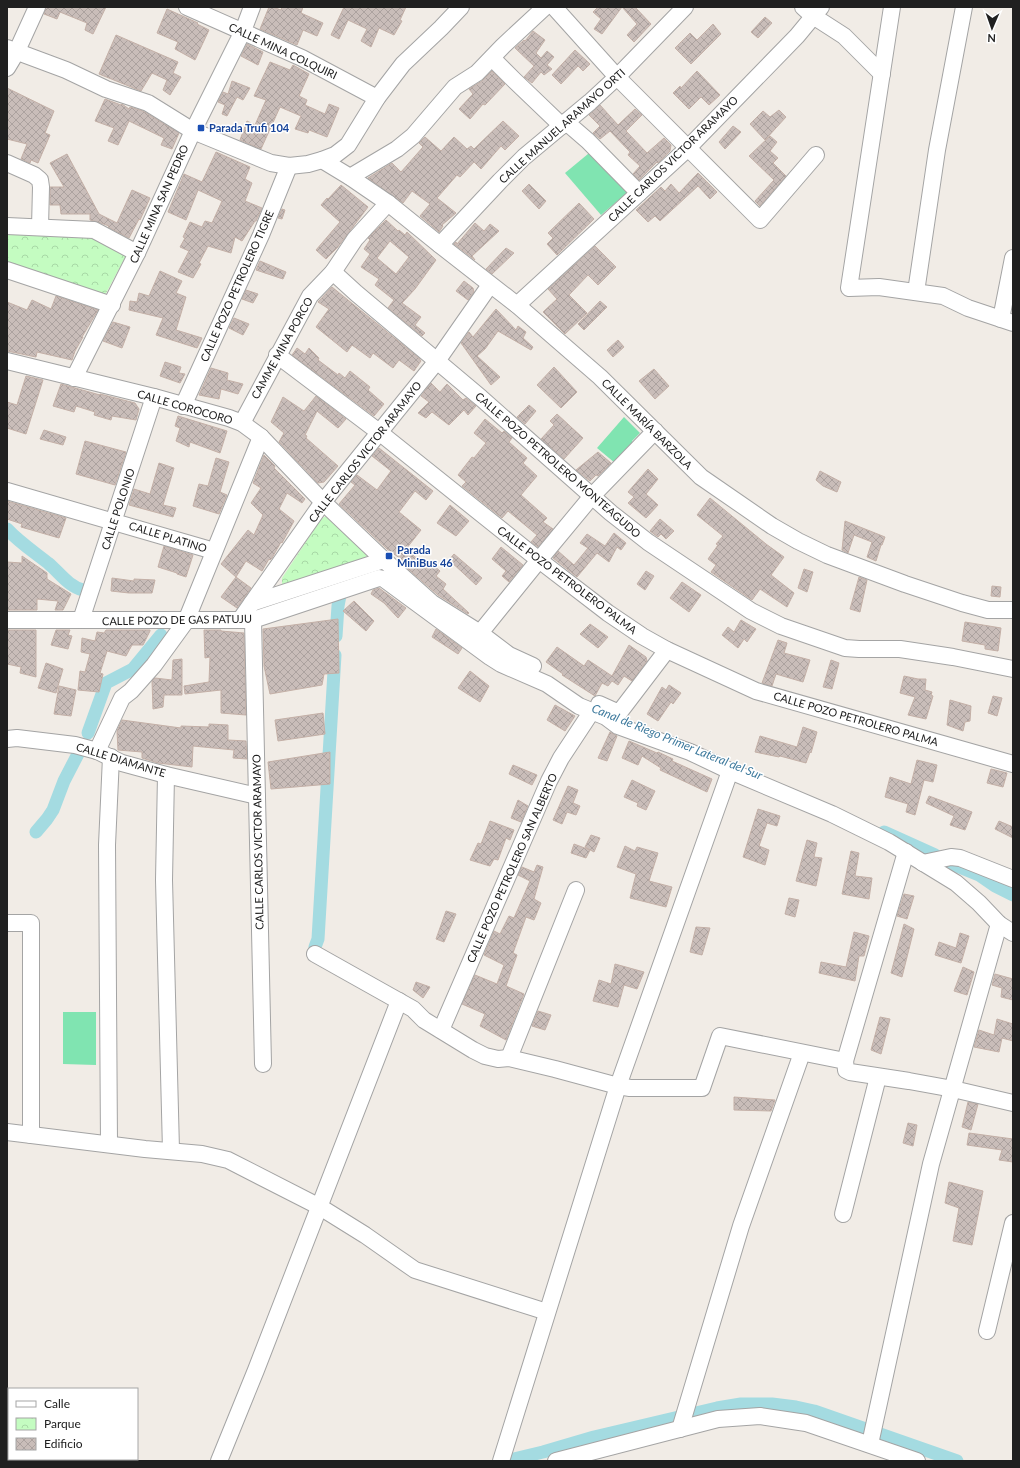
<svg xmlns="http://www.w3.org/2000/svg" width="1020" height="1468" font-family="Lato,sans-serif">
	<style>
		.park { fill: url(#park-crowns) }
		.pitch { fill: #80e4b1 }
		.lines { fill: none; stroke-linecap: round; stroke-linejoin: round }
		.canal { stroke: #a4dbe1; stroke-width: 13 }
		.building { fill: url(#building-cross-hatch); stroke: #c4b0a7; fill-rule: evenodd }
		.minor-casing { stroke: #a4a4a4; stroke-width: 18 }
		.minor { stroke: #fff; stroke-width: 16 }
		.transit-dot { fill: #1a4fb4; stroke: #fff; stroke-width: 1.5 }
		.labels { text-anchor: middle; stroke-width: 3; stroke-linejoin: round; paint-order: stroke }
		.street-label { font-size: 11px; fill: #202020; stroke: #fff }
		.transit-label { font-size: 11px; font-weight: bold; fill: #164399; stroke: #fff; text-anchor: start }
		.water-label { font-size: 12px; font-style: italic; fill: #3e7a9d; stroke: #fff }
	</style>
	<defs>
		<pattern id="park-crowns" width="20" height="18" patternUnits="userSpaceOnUse"><rect width="20" height="18" fill="#c4fcc1"/><path d="M2 6a3 3 0 1 1 6 0M12 15a3 3 0 1 1 6 0" fill="none" stroke="#a8d8a6"/></pattern>
		<pattern id="building-cross-hatch" width="8" height="8" patternUnits="userSpaceOnUse"><rect width="8" height="8" fill="#c9bdb9"/><path d="M0 0l8 8M0 8l8-8" fill="none" stroke="#aca29f"/></pattern>
	</defs>
	<rect width="100%" height="100%" fill="#f1ece6"/>
	<g class="park">
		<polygon points="7,228 93,232 128,252 104,297 7,267"/>
		<polygon points="326,516 367,553 366,558 285,585 282,584 282,578 321,519"/>
	</g>
	<g class="pitch">
		<polygon points="594,149 628,192 601,215 565,173"/>
		<polygon points="624,417 640,433 632,441 633,443 615,463 597,448"/>
		<polygon points="63,1012 96,1012 96,1065 63,1064"/>
	</g>
	<g class="lines">
		<g class="canal">
			<path d="M 7,529 C 19,542 34,552 48,563 C 60,573 68,586 83,590"/>
			<polyline points="336,636 338,606 341,590 340,584"/>
			<polyline points="88,733 106,683 133,669 161,635"/>
			<polyline points="36,832 47,819 53,810 64,781 79,752"/>
			<polyline points="884,832 935,855"/>
			<polyline points="952,864 979,875 995,886 1013,895"/>
			<polyline points="315,947 318,939 335,655"/>
			<polyline points="506,1461 543,1452 594,1437 717,1408 741,1404 772,1404 796,1407 814,1411 957,1461"/>
		</g>
	</g>
	<g class="building">
		<polygon points="46,7 106,7 93,34 85,30 87,23 60,12 57,19 44,14"/>
		<polygon points="269,7 273,7 281,10 282,7 303,7 301,13 323,23 317,36 303,30 297,45 260,29"/>
		<polygon points="344,7 406,7 400,20 402,21 394,35 379,28 371,47 361,41 367,29 348,20 339,39 331,35"/>
		<polygon points="598,7 635,7 651,24 634,42 627,35 637,24 622,7 602,34 594,29 601,19 593,12"/>
		<polygon points="167,9 198,23 197,24 209,30 195,60 175,49 178,42 157,33"/>
		<polygon points="765,17 772,23 758,38 751,32"/>
		<polygon points="713,24 721,34 691,64 675,48 690,33 697,40"/>
		<polygon points="533,31 545,40 536,53 541,58 547,51 554,57 547,65 552,69 544,75 541,72 532,83 524,77 534,66 515,48 524,40 525,41"/>
		<polygon points="116,35 178,62 173,73 181,77 170,95 163,90 167,80 152,73 141,91 99,74"/>
		<polygon points="247,44 263,52 258,65 241,56"/>
		<polygon points="575,50 590,64 583,71 578,66 561,84 552,75"/>
		<polygon points="270,62 290,70 293,65 309,74 299,96 307,100 305,105 325,114 329,104 339,108 327,137 309,130 308,133 295,129 301,116 280,107 261,149 240,140 247,121 255,125 266,100 254,96"/>
		<polygon points="492,71 505,84 485,105 483,104 470,119 459,109 473,94 469,89 482,81"/>
		<polygon points="697,71 720,95 709,105 701,97 689,109 673,93 680,86 681,88"/>
		<polygon points="232,81 250,88 243,100 237,97 227,116 222,114 225,105 218,102 223,92 228,94"/>
		<polygon points="7,88 54,111 45,133 50,135 38,163 31,160 30,163 21,159 27,144 7,139"/>
		<polygon points="105,99 121,105 122,104 129,109 130,107 143,111 179,133 172,149 161,145 164,138 129,121 118,145 108,141 114,128 95,121"/>
		<polygon points="600,105 618,125 635,109 642,115 626,131 647,153 664,138 671,145 670,151 658,163 657,162 639,180 633,174 640,166 628,155 630,152 610,131 600,139 593,133 600,126 589,115"/>
		<polygon points="779,110 786,117 765,140 750,124 763,111 770,117"/>
		<polygon points="503,121 519,136 505,150 501,146 481,169 474,162 460,177 457,175 437,198 456,213 442,225 443,226 439,232 420,216 430,204 412,191 403,203 368,178 392,163 401,172 423,147 419,143 425,137 441,151 454,137 467,149 471,146 474,149"/>
		<polygon points="733,126 741,132 725,149 719,142"/>
		<polygon points="770,136 777,142 770,151 778,158 773,163 786,176 760,206 755,201 774,180 749,156"/>
		<polygon points="216,152 250,167 245,179 252,183 245,201 262,208 256,221 255,221 242,241 235,237 231,253 208,246 199,263 201,264 193,278 178,272 189,251 180,247 185,238 183,237 190,222 202,227 205,221 212,223 222,201 198,190 186,220 168,212 184,174 202,182"/>
		<polygon points="67,154 99,214 117,223 132,190 150,198 140,220 139,219 129,238 108,227 109,226 98,222 90,220 90,214 61,214 60,205 50,205 50,187 64,187 50,163"/>
		<polygon points="698,173 717,192 710,199 698,186 660,221 655,216 648,222 636,210 661,187 665,191 671,184 679,193"/>
		<polygon points="529,184 546,201 539,209 522,191"/>
		<polygon points="341,185 368,207 337,248 326,259 316,250 340,222 321,205 327,198 328,199"/>
		<polygon points="579,203 594,219 557,255 547,244 553,238 548,233"/>
		<polygon points="282,209 285,210 282,219 278,218"/>
		<path d="M 386,220 L 398,231 L 399,230 L 405,235 L 407,232 L 436,260 L 415,289 L 402,303 L 421,317 L 415,325 L 425,333 L 422,336 L 388,308 L 394,300 L 375,285 L 379,279 L 361,267 L 370,254 L 364,249 L 370,240 L 368,238 ZM 390,241 L 409,257 L 396,274 L 377,258 Z"/>
		<polygon points="475,223 484,231 490,224 499,231 472,256 475,260 454,244 456,242 457,244"/>
		<polygon points="595,246 616,267 598,285 588,275 569,295 587,313 565,334 543,312 557,299 548,289"/>
		<polygon points="506,248 514,253 492,274 486,269"/>
		<polygon points="260,261 286,272 283,279 256,270"/>
		<polygon points="160,271 182,281 176,293 186,297 176,330 202,338 197,348 156,335 163,318 129,310 130,301 137,302 139,293 149,296"/>
		<polygon points="464,281 473,288 474,292 468,300 456,291"/>
		<polygon points="332,287 419,358 421,361 414,371 399,360 393,368 373,353 370,358 352,345 347,352 316,327 329,309 318,302"/>
		<polygon points="246,290 258,294 253,303 242,299"/>
		<polygon points="56,296 98,310 82,337 83,337 75,351 72,360 37,352 36,357 7,351 7,302 27,310 32,300 51,309"/>
		<polygon points="600,301 607,307 584,330 578,324"/>
		<polygon points="496,309 516,330 518,326 526,332 523,338 533,347 531,350 498,331 485,349 477,356 500,377 491,385 461,343 469,332 473,337"/>
		<polygon points="234,318 249,324 243,335 229,328"/>
		<polygon points="113,322 130,327 122,348 103,341"/>
		<polygon points="618,340 624,347 613,357 607,350"/>
		<polygon points="297,348 305,354 309,348 319,358 318,360 338,375 339,373 345,378 350,371 370,387 368,390 384,404 374,416 292,355"/>
		<polygon points="165,362 181,367 179,373 185,374 180,383 160,376"/>
		<polygon points="554,367 577,392 561,408 537,385"/>
		<polygon points="211,368 228,373 227,380 243,384 238,394 221,389 219,399 199,395"/>
		<polygon points="654,369 669,386 655,399 639,381"/>
		<polygon points="26,376 43,380 26,434 7,428 7,402 17,405"/>
		<polygon points="431,383 440,392 447,384 463,400 466,398 476,406 468,415 464,410 449,425 432,412 426,418 418,413 429,402 421,396"/>
		<polygon points="61,384 100,395 100,394 135,403 139,409 136,420 112,416 111,420 94,415 95,412 76,406 74,412 53,406"/>
		<polygon points="316,396 346,419 338,428 317,411 305,435 307,436 306,438 338,466 324,482 318,483 279,442 284,433 271,422 283,397 304,411"/>
		<polygon points="529,405 536,411 525,424 517,417"/>
		<polygon points="557,414 583,438 564,459 541,439 554,425 550,421"/>
		<polygon points="178,416 227,431 220,453 190,442 189,447 176,441 180,428 175,426"/>
		<polygon points="485,419 502,433 504,431 512,438 509,442 527,458 523,463 537,476 521,495 547,518 543,522 553,529 538,547 531,542 537,535 508,511 502,518 462,486 466,482 458,475 472,457 474,458 486,443 474,433"/>
		<polygon points="44,430 66,437 63,445 40,439"/>
		<polygon points="85,441 126,452 115,485 76,474"/>
		<polygon points="379,448 433,491 426,500 415,491 399,512 421,530 406,549 429,569 433,565 440,571 436,576 446,584 443,589 469,613 468,614 438,595 407,568 408,564 387,549 339,504 355,485 351,482 357,475 377,490 391,471 372,456"/>
		<polygon points="598,452 611,463 598,476 596,475 590,481 576,470"/>
		<polygon points="264,455 275,466 274,468 305,499 302,503 287,493 279,509 294,521 282,543 281,542 272,558 270,560 269,559 262,571 246,561 236,577 221,564 248,530 254,535 263,515 251,503 261,488 253,483"/>
		<polygon points="216,458 229,462 220,492 227,495 219,514 193,506 199,484 208,486"/>
		<polygon points="159,463 174,468 163,505 176,508 173,517 129,505 134,489 150,494"/>
		<polygon points="648,469 658,479 646,494 658,505 646,518 628,503 634,497 628,492"/>
		<polygon points="820,471 841,482 837,492 823,486 816,480"/>
		<polygon points="710,498 766,544 784,557 771,575 794,593 787,607 760,589 752,600 711,572 716,565 708,559 718,545 716,544 723,536 697,515"/>
		<polygon points="7,501 66,518 59,538 21,527 22,524 7,519"/>
		<polygon points="450,505 469,521 456,536 437,523"/>
		<polygon points="660,519 674,531 666,539 661,534 658,537 650,531"/>
		<polygon points="845,521 885,537 882,545 881,545 876,561 867,557 872,542 854,535 848,553 842,550"/>
		<polygon points="614,533 626,543 621,550 617,547 609,562 597,553 577,577 553,558 558,551 574,565 588,548 580,543 587,534 605,546"/>
		<polygon points="164,546 193,555 186,577 177,574 177,573 158,567"/>
		<polygon points="501,547 523,565 509,582 502,576 506,571 492,559"/>
		<polygon points="454,554 482,578 476,585 449,560"/>
		<polygon points="22,556 47,573 47,579 71,594 63,610 55,610 58,601 37,599 37,610 7,610 7,562 22,563"/>
		<polygon points="804,569 813,572 807,592 798,588"/>
		<polygon points="646,571 654,576 645,590 637,584"/>
		<polygon points="236,577 251,588 237,608 221,597"/>
		<polygon points="859,577 867,580 860,612 850,609"/>
		<polygon points="112,578 134,581 134,579 155,580 152,593 129,593 111,591"/>
		<polygon points="682,582 701,595 689,612 670,598"/>
		<polygon points="992,586 1001,587 1000,597 991,596"/>
		<polygon points="379,588 406,608 398,618 384,603 371,594 373,590"/>
		<polygon points="354,601 374,621 366,631 343,611"/>
		<polygon points="338,619 339,673 324,674 322,685 270,694 264,666 263,629"/>
		<polygon points="741,620 756,629 747,642 744,639 738,648 722,635 728,627 734,632"/>
		<polygon points="965,622 1001,628 998,651 985,649 985,645 962,641"/>
		<polygon points="590,624 608,637 598,648 580,634"/>
		<polygon points="436,629 462,648 458,654 432,637"/>
		<polygon points="7,630 36,630 36,677 20,673 21,667 7,664"/>
		<polygon points="56,630 70,630 68,635 72,636 68,649 51,645"/>
		<polygon points="106,630 150,630 150,631 143,645 132,645 126,656 107,651 100,673 103,674 99,692 78,690 80,671 85,672 90,654 81,652 82,638 95,641 97,632 104,633"/>
		<polygon points="204,630 221,630 221,631 244,633 246,715 221,713 221,690 185,694 184,686 209,682 210,657 205,658"/>
		<polygon points="778,640 787,643 784,653 810,660 803,682 776,674 772,686 762,683"/>
		<polygon points="629,645 646,657 647,661 632,681 624,676 618,685 612,681 608,686 602,683 595,696 562,675 563,674 546,662 557,647 584,666 588,660 612,676"/>
		<polygon points="182,659 182,695 164,695 163,707 153,709 152,681 155,678 172,680 173,660"/>
		<polygon points="831,660 839,663 832,689 823,687"/>
		<polygon points="46,663 63,669 56,693 38,688"/>
		<polygon points="470,671 489,686 480,702 458,688"/>
		<polygon points="904,676 918,679 926,679 925,690 932,692 931,695 933,696 926,719 908,715 915,697 900,693"/>
		<polygon points="669,685 681,693 673,704 671,702 658,721 647,714 662,687 666,690"/>
		<polygon points="59,686 76,690 71,716 54,714"/>
		<polygon points="993,696 1002,698 997,716 988,713"/>
		<polygon points="950,700 971,706 970,721 965,722 963,731 947,725"/>
		<polygon points="555,705 575,716 565,731 547,720"/>
		<polygon points="323,713 325,734 278,741 275,720"/>
		<polygon points="122,720 181,728 181,726 209,727 209,724 228,725 228,740 246,741 247,759 233,758 234,750 193,746 192,767 158,763 142,758 142,752 118,750 117,731"/>
		<polygon points="803,727 817,732 811,753 810,752 806,763 780,756 779,757 755,752 760,736 797,747"/>
		<polygon points="610,732 617,736 607,761 598,758"/>
		<polygon points="629,741 657,753 658,752 673,759 672,761 712,779 707,792 660,770 661,768 642,756 638,765 622,758"/>
		<polygon points="330,752 330,784 271,789 268,762"/>
		<polygon points="917,760 937,765 933,782 924,780 915,815 906,812 908,804 885,797 890,777 911,784"/>
		<polygon points="513,765 537,775 532,785 509,774"/>
		<polygon points="991,769 1007,773 1003,787 987,783"/>
		<polygon points="632,780 655,791 646,810 637,806 638,803 624,797"/>
		<polygon points="568,786 578,790 573,803 580,806 576,815 567,812 562,824 553,820"/>
		<polygon points="929,796 972,812 965,830 950,825 954,816 926,803"/>
		<polygon points="518,800 528,806 521,822 511,818"/>
		<polygon points="758,809 780,816 777,826 767,823 759,846 769,850 765,865 743,857"/>
		<polygon points="490,821 514,830 510,840 506,838 498,860 494,859 490,866 470,860 478,843 481,844"/>
		<polygon points="999,821 1013,827 1013,838 995,829"/>
		<polygon points="591,835 600,838 594,852 585,847"/>
		<polygon points="807,840 817,843 814,857 822,858 816,886 796,881"/>
		<polygon points="574,844 590,850 586,858 571,853"/>
		<polygon points="625,846 635,851 637,847 658,853 649,881 672,887 666,907 630,898 636,874 617,867"/>
		<polygon points="851,851 859,853 855,876 872,878 869,899 842,894"/>
		<polygon points="537,865 543,867 534,899 541,903 534,920 526,917 513,953 517,955 506,986 524,994 506,1040 480,1026 485,1014 462,1004 475,975 497,984 504,965 484,955 494,931 500,934 509,916 514,918 530,881 518,875 522,867 534,872"/>
		<polygon points="904,894 914,896 907,919 897,916"/>
		<polygon points="789,898 799,900 795,917 785,914"/>
		<polygon points="446,911 456,914 444,942 436,939"/>
		<polygon points="904,924 914,929 902,977 891,973"/>
		<polygon points="696,927 710,928 702,955 690,952"/>
		<polygon points="854,932 869,936 864,956 859,956 855,981 819,973 821,962 846,967"/>
		<polygon points="960,933 969,936 961,963 935,955 939,942 956,948"/>
		<polygon points="615,964 644,972 637,989 624,985 618,1007 593,1001 599,980 611,984"/>
		<polygon points="963,967 974,972 967,995 954,991"/>
		<polygon points="995,974 1013,979 1013,1000 1001,997 1002,988 992,985"/>
		<polygon points="416,982 430,987 423,998 413,990"/>
		<polygon points="538,1011 551,1015 545,1030 532,1026"/>
		<polygon points="880,1017 890,1019 881,1054 871,1050"/>
		<polygon points="997,1019 1013,1024 1013,1041 1002,1038 999,1052 974,1047 979,1030 994,1035"/>
		<polygon points="734,1097 775,1100 771,1111 734,1110"/>
		<polygon points="968,1102 978,1104 971,1130 962,1127"/>
		<polygon points="908,1123 917,1125 913,1146 903,1143"/>
		<polygon points="969,1133 1013,1139 1013,1162 999,1160 1002,1150 967,1145"/>
		<polygon points="949,1182 983,1191 972,1245 953,1241 959,1208 945,1203"/>
	</g>
	<g class="lines">
		<g class="minor-casing">
			<g id="minor">
				<polyline points="187,7 302,58 377,98"/>
				<polyline points="554,7 617,77 760,220 816,155"/>
				<polyline points="803,7 813,16 844,36 882,74"/>
				<polyline points="892,7 849,288 879,287 943,296 968,308 1013,323"/>
				<polyline points="7,48 66,70 106,89 148,103 193,131 271,163 289,166 308,164 322,160 335,155 348,145 377,98 403,64 441,28 461,7"/>
				<polyline points="492,58 514,80 562,126"/>
				<polyline points="7,68 16,53 37,7"/>
				<polyline points="566,122 588,141 639,193"/>
				<polyline points="322,160 350,177 388,203 440,245 517,305 600,377 701,477 772,526 798,541 827,555 905,584 962,603 988,610 1013,610"/>
				<polyline points="7,163 34,175 40,180 41,187 40,227"/>
				<polyline points="350,177 397,149 413,136 455,87 477,73 503,46 545,7"/>
				<polyline points="7,226 94,230 137,253"/>
				<polyline points="440,245 500,181 524,157 590,102 617,77 685,7"/>
				<polyline points="7,270 112,305"/>
				<polyline points="333,272 356,293 481,398 611,513 648,542 751,611 781,626 845,648 859,649 900,649 953,657 1013,669"/>
				<polyline points="916,292 937,150 964,7"/>
				<polyline points="517,305 687,149 797,36 821,7"/>
				<polyline points="1001,319 1013,258"/>
				<polyline points="277,355 379,432 539,560 608,613 642,636 667,650 756,691 1013,764"/>
				<polyline points="7,361 154,397 229,418 242,423 261,437 323,502 384,560 432,603 480,633 509,655 533,666"/>
				<polyline points="74,378 137,253 193,131 243,31 252,7"/>
				<polyline points="183,406 261,235 289,166"/>
				<polyline points="242,423 310,296 333,272 355,239 388,203"/>
				<polyline points="7,491 214,551"/>
				<polyline points="252,603 384,560"/>
				<polyline points="7,620 253,620 379,578 384,579 490,657 501,664 547,684 579,706 606,717 618,726 690,752 730,771 832,814 889,842 956,883 979,903 999,924 1013,933"/>
				<polyline points="81,620 154,397"/>
				<polyline points="240,620 323,502 437,361 490,285"/>
				<polyline points="253,620 263,1064"/>
				<polyline points="479,644 480,633 539,560 592,496 655,431"/>
				<polyline points="599,704 619,713 667,650"/>
				<polyline points="7,739 17,738 75,745 97,751 122,763 166,775 257,796"/>
				<polyline points="97,751 122,698 131,691 154,665 186,621 261,437"/>
				<polyline points="166,775 164,880 171,1150"/>
				<polyline points="923,863 951,857 960,858 1013,879"/>
				<polyline points="7,923 31,923 31,1135"/>
				<polyline points="315,954 413,1009 424,1020 473,1050 485,1056 498,1059 509,1058 555,1069 618,1086 630,1088 702,1088 720,1036 845,1061 846,1070 850,1072 909,1081 953,1089 1013,1103"/>
				<polyline points="441,1030 549,781 561,758 592,711"/>
				<polyline points="509,1058 576,890"/>
				<polyline points="845,1061 906,852"/>
				<polyline points="7,1132 145,1149 202,1154 228,1160 320,1207 365,1235 415,1270 547,1312"/>
				<polyline points="109,1143 107,845 111,757"/>
				<polyline points="843,1214 878,1077"/>
				<polyline points="987,1331 1013,1223"/>
				<polyline points="680,1429 741,1226 802,1053"/>
				<polyline points="870,1444 931,1164 999,924"/>
				<polyline points="219,1461 256,1370 399,1001"/>
				<polyline points="501,1461 618,1086 730,771"/>
				<polyline points="556,1461 718,1419 760,1416 806,1423 917,1461"/>
			</g>
		</g>
		<use href="#minor" class="minor"/>
	</g>
	<g class="transit-dot">
		<rect x="197" y="124" width="8" height="8" rx="2"/>
		<rect x="385" y="552" width="8" height="8" rx="2"/>
	</g>
	<g class="labels">
		<g class="street-label">
			<text transform="translate(283 51) rotate(25)" y="4">CALLE MINA COLQUIRI</text>
			<text transform="translate(562 126) rotate(-42)" y="4">CALLE MANUEL ARAMAYO ORTI</text>
			<text transform="translate(673 159) rotate(-44)" y="4">CALLE CARLOS VICTOR ARAMAYO</text>
			<text transform="translate(159 204) rotate(-66)" y="4">CALLE MINA SAN PEDRO</text>
			<text transform="translate(237 286) rotate(-66)" y="4">CALLE POZO PETROLERO TIGRE</text>
			<text transform="translate(282 348) rotate(-61)" y="4">CAMME MINA PORCO</text>
			<text transform="translate(185 407) rotate(16)" y="4">CALLE COROCORO</text>
			<text transform="translate(647 424) rotate(45)" y="4">CALLE MARÍA BARZOLA</text>
			<text transform="translate(365 452) rotate(-52)" y="4">CALLE CARLOS VICTOR ARAMAYO</text>
			<text transform="translate(558 465) rotate(41)" y="4">CALLE POZO PETROLERO MONTEAGUDO</text>
			<text transform="translate(118 509) rotate(-72)" y="4">CALLE POLONIO</text>
			<text transform="translate(168 537) rotate(17)" y="4">CALLE PLATINO</text>
			<text transform="translate(567 580) rotate(37)" y="4">CALLE POZO PETROLERO PALMA</text>
			<text transform="translate(177 620) rotate(-1)" y="4">CALLE POZO DE GAS PATUJU</text>
			<text transform="translate(856 719) rotate(16)" y="4">CALLE POZO PETROLERO PALMA</text>
			<text transform="translate(121 760) rotate(17)" y="4">CALLE DIAMANTE</text>
			<text transform="translate(258 842) rotate(-91)" y="4">CALLE CARLOS VICTOR ARAMAYO</text>
			<text transform="translate(512 868) rotate(-66)" y="4">CALLE POZO PETROLERO SAN ALBERTO</text>
		</g>
		<g class="transit-label">
			<text x="209" y="132">Parada Trufi 104</text>
			<text x="397" y="554">Parada<tspan x="397" dy="13">MiniBus 46</tspan></text>
		</g>
		<g class="water-label">
			<text transform="translate(677 742) rotate(22)" y="4">Canal de Riego Primer Lateral del Sur</text>
		</g>
	</g>
	<rect width="1020" height="1468" fill="none" stroke="#202020" stroke-width="16"/>
	<rect x="8" y="1388" width="130" height="72" fill="#ffffff" stroke="#a6a6a6"/>
	<rect x="16" y="1401" width="20" height="6" fill="#ffffff" stroke="#a6a6a6"/>
	<text x="44" y="1408" font-size="12" fill="#202020">Calle</text>
	<rect x="16" y="1418" width="20" height="12" fill="url(#park-crowns)" stroke="#a6a6a6"/>
	<text x="44" y="1428" font-size="12" fill="#202020">Parque</text>
	<rect x="16" y="1438" width="20" height="12" fill="url(#building-cross-hatch)" stroke="#a6a6a6"/>
	<text x="44" y="1448" font-size="12" fill="#202020">Edificio</text>
	<g transform="translate(992 28) rotate(182)" stroke="#ffffff" stroke-width="3" paint-order="stroke">
	<path d="M0-3L7 15L0 10L-7 15Z" fill="#202020"/>
	<text y="-6" font-size="11" font-weight="bold" text-anchor="middle" fill="#202020">N</text>
	</g>
</svg>
